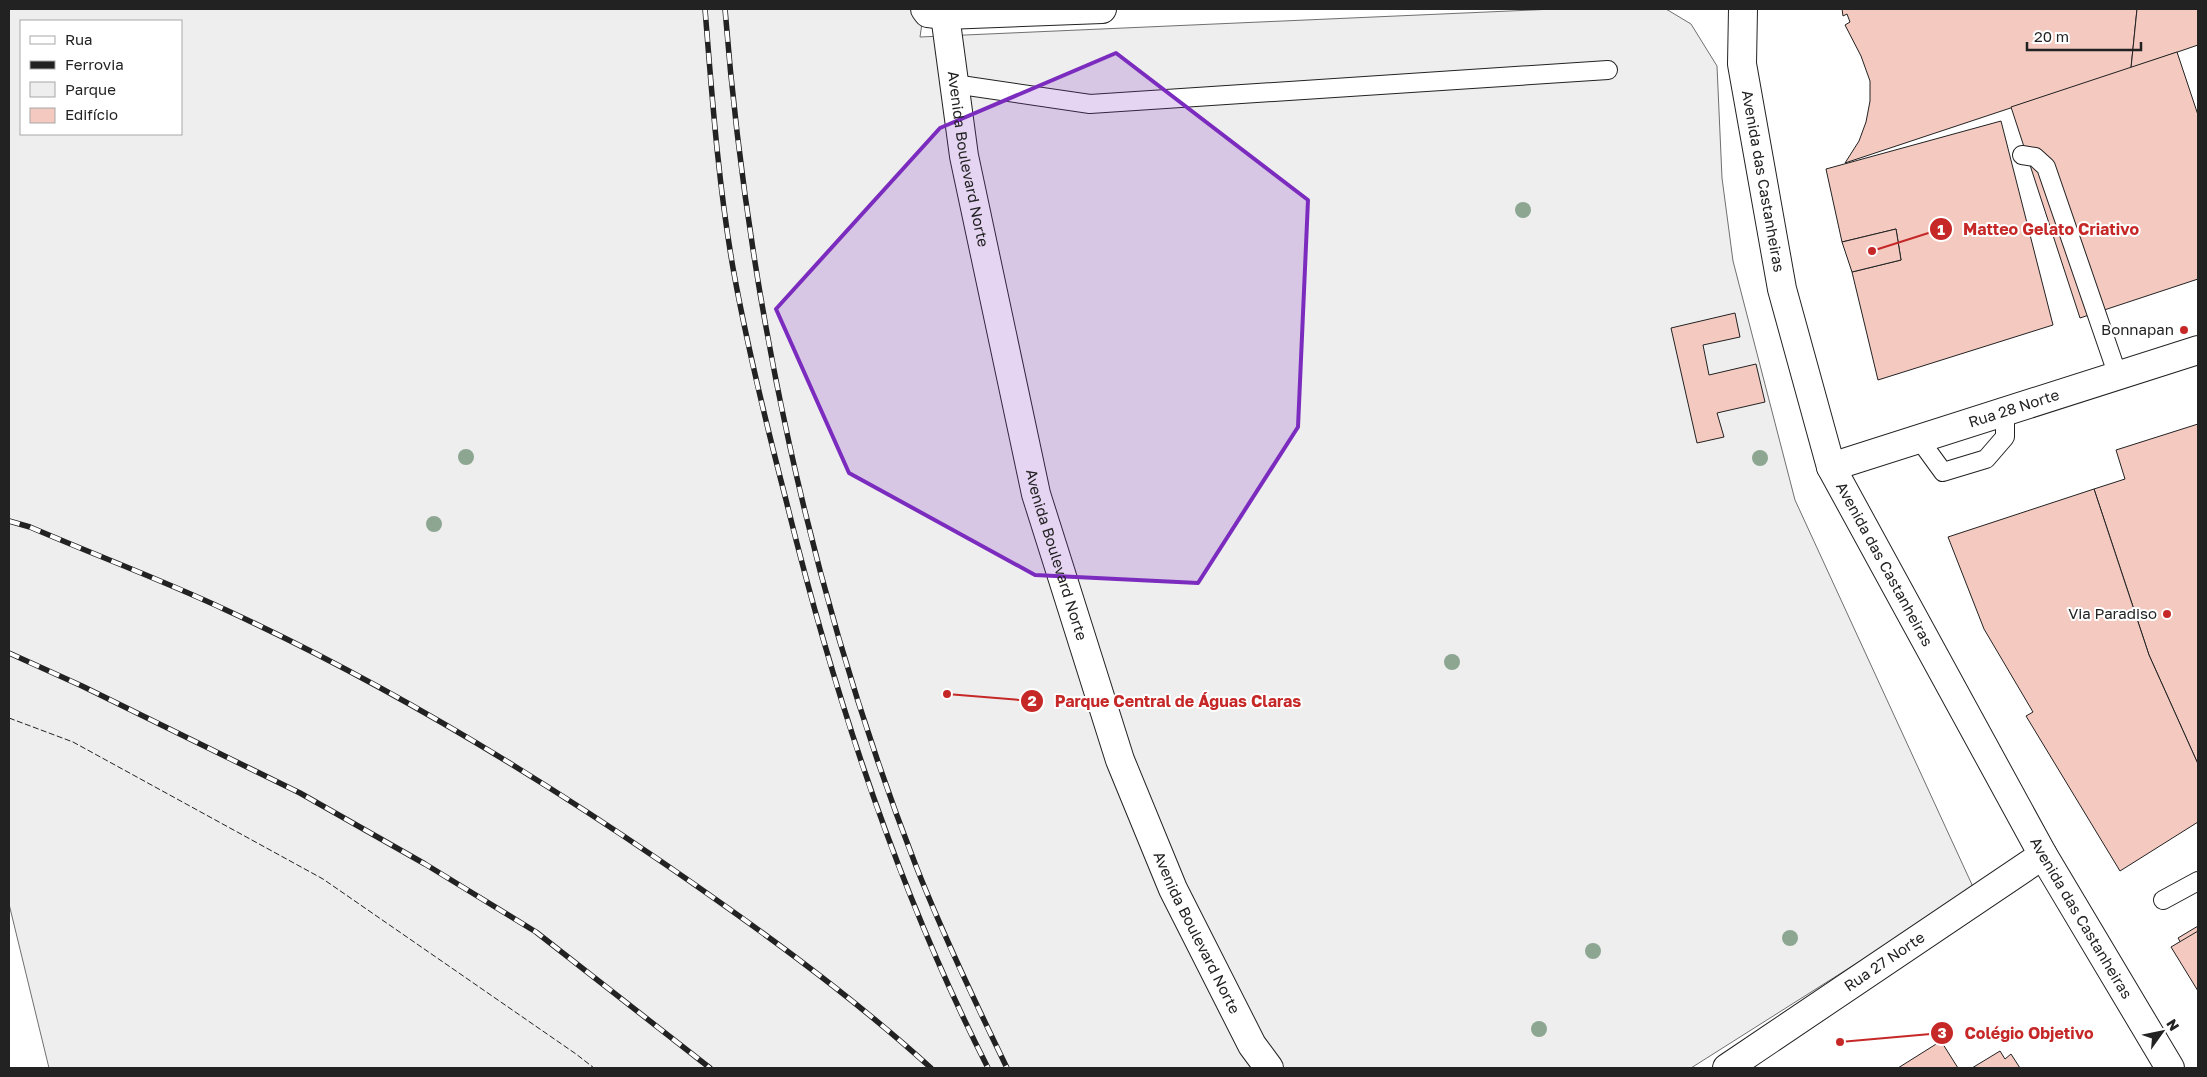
<svg xmlns="http://www.w3.org/2000/svg" width="2207" height="1077" font-family="'Golos Text',sans-serif">
	<style>
		.green { fill: #eee; stroke: #6f6f6f; fill-rule: evenodd }
		.building { fill: #f3c9c0; stroke: #222 }
		.lines { fill: none; stroke-linecap: round; stroke-linejoin: round }
		.lane-casing { stroke: #222; stroke-width: 20 }
		.street-casing { stroke: #222; stroke-width: 30 }
		.secondary-casing { stroke: #222; stroke-width: 30 }
		.lane { stroke: #fff; stroke-width: 18 }
		.street { stroke: #fff; stroke-width: 28 }
		.secondary { stroke: #fff; stroke-width: 28 }
		.rail-casing { stroke: #222; stroke-width: 5.5 }
		.rail { stroke: #fff; stroke-width: 4; stroke-dasharray: 11; stroke-linecap: butt }
		.fence { stroke: #222; stroke-width: 1; stroke-dasharray: 6 2.5; stroke-linecap: butt }
		.tree { fill: #8da692 }
		.marked { fill: #7b2cbf; fill-opacity: 0.2; stroke: #7b2cbf; stroke-width: 4; stroke-linejoin: round }
		.poi-dot { fill: #c62828; stroke: #fff; stroke-width: 2 }
		.labels { text-anchor: middle; stroke-width: 4; stroke-linejoin: round; paint-order: stroke }
		.street-label { font-size: 15px; fill: #222; stroke: #fff }
		.poi-label { font-size: 15px; fill: #222; stroke: #fff; text-anchor: end }
		.leader { fill: none; stroke: #c62828; stroke-width: 2 }
		.callout-dot { fill: #c62828; stroke: #fff; stroke-width: 2 }
		.mark-label { font-size: 15px; text-anchor: middle; font-weight: bold; fill: #fff }
		.callout-label { font-size: 16px; text-anchor: middle; font-weight: bold; fill: #c62828; stroke: #fff; stroke-width: 4; stroke-linejoin: round; paint-order: stroke }
	</style>
	<rect width="100%" height="100%" fill="#fff"/>
	<path class="green" d="M 9,9 L 924,9 L 920,37 L 1555,9 L 1666,9 L 1691,24 L 1717,66 L 1722,178 L 1733,261 L 1795,500 L 1974,889 L 1691,1068 L 49,1068 L 9,904 ZM 21,21 L 181,21 L 181,134 L 21,134 Z"/>
	<g class="building">
		<polygon points="1842,9 2137,9 2131,68 1845,163 1859,141 1866,122 1870,101 1870,81 1861,56 1845,25 1850,22 1847,14 1843,16"/>
		<polygon points="2137,9 2198,9 2198,45 2131,68"/>
		<polygon points="2177,52 2198,115 2198,279 2080,318 2011,107"/>
		<polygon points="2001,121 2053,325 1878,380 1852,272 1901,260 1896,229 1842,242 1826,169"/>
		<polygon points="1896,229 1901,260 1852,272 1842,242"/>
		<polygon points="1735,313 1740,337 1703,345 1709,375 1756,364 1765,402 1717,413 1724,437 1697,443 1671,328"/>
		<polygon points="2198,424 2198,764 2149,655 2094,489 2125,479 2116,450"/>
		<polygon points="2094,489 2149,655 2198,764 2198,822 2120,871 2026,716 2033,712 1984,629 1948,537"/>
		<polygon points="2198,926 2198,972 2178,938"/>
		<polygon points="2198,931 2198,991 2171,947"/>
		<polygon points="1941,1041 1958,1068 1898,1068"/>
		<polygon points="2000,1051 2005,1059 2011,1054 2020,1068 1972,1068"/>
	</g>
	<g class="lines">
		<g class="lane-casing">
			<g id="lane">
				<polyline points="954,84 1090,104 1608,70"/>
				<polyline points="2022,155 2035,157 2046,167 2118,376"/>
				<polyline points="1919,439 1943,472 1986,459 2005,437 2005,412"/>
				<polyline points="2163,900 2198,881"/>
			</g>
		</g>
		<g class="street-casing">
			<g id="street">
				<polyline points="925,9 928,13 945,15 1102,9"/>
				<path id="s1" d="M 1831,467 L 2198,350"/>
				<path id="s2" d="M 1727,1068 L 2043,855"/>
			</g>
		</g>
		<g class="secondary-casing">
			<g id="secondary">
				<path id="s3" d="M 946,9 L 945,15 L 964,156 L 1036,494 L 1120,760 L 1173,889 L 1252,1045 L 1269,1068"/>
				<path id="s4" d="M 1743,9 L 1742,64 L 1782,289 L 1831,467 L 2043,855 L 2170,1068"/>
			</g>
		</g>
		<use href="#lane" class="lane"/>
		<use href="#street" class="street"/>
		<use href="#secondary" class="secondary"/>
		<g class="rail-casing">
			<g id="rail">
				<path d="M 705,9 C 712,95 718,182 733,268 C 747,346 766,423 786,500 C 834,695 897,889 988,1068"/>
				<path d="M 725,9 C 748,300 810,593 916,866 C 943,935 975,1002 1007,1068"/>
				<path d="M 9,521 L 30,527 C 95,555 162,580 226,610 C 378,680 523,767 662,862 C 755,926 847,992 931,1068"/>
				<polyline points="9,653 82,686 300,793 425,864 536,932 710,1068"/>
			</g>
		</g>
		<use href="#rail" class="rail"/>
		<polyline class="fence" points="9,718 73,742 323,879 576,1054 594,1068"/>
	</g>
	<g class="tree">
		<circle cx="1523" cy="210" r="8"/>
		<circle cx="466" cy="457" r="8"/>
		<circle cx="1760" cy="458" r="8"/>
		<circle cx="434" cy="524" r="8"/>
		<circle cx="1452" cy="662" r="8"/>
		<circle cx="1790" cy="938" r="8"/>
		<circle cx="1593" cy="951" r="8"/>
		<circle cx="1539" cy="1029" r="8"/>
	</g>
	<path class="marked" d="M 1116,53 L 1308,200 L 1298,427 L 1198,583 L 1035,575 L 849,473 L 776,309 L 940,128 Z"/>
	<g class="poi-dot">
		<circle cx="2184" cy="330" r="5"/>
		<circle cx="2167" cy="614" r="5"/>
	</g>
	<g class="labels">
		<g class="street-label">
			<text dy="5" stroke="none"><textPath href="#s3" startOffset="152">Avenida Boulevard Norte</textPath></text>
			<text dy="5" stroke="none"><textPath href="#s4" startOffset="174">Avenida das Castanheiras</textPath></text>
			<text dy="5" stroke="none"><textPath href="#s1" startOffset="192">Rua 28 Norte</textPath></text>
			<text dy="5" stroke="none"><textPath href="#s3" startOffset="558">Avenida Boulevard Norte</textPath></text>
			<text dy="5" stroke="none"><textPath href="#s4" startOffset="579">Avenida das Castanheiras</textPath></text>
			<text dy="5" stroke="none"><textPath href="#s4" startOffset="984">Avenida das Castanheiras</textPath></text>
			<text dy="5" stroke="none"><textPath href="#s3" startOffset="962">Avenida Boulevard Norte</textPath></text>
			<text dy="5" stroke="none"><textPath href="#s2" startOffset="190">Rua 27 Norte</textPath></text>
		</g>
		<g class="poi-label">
			<text x="2174" y="335">Bonnapan</text>
			<text x="2157" y="619">Via Paradiso</text>
		</g>
	</g>
	<path class="leader" d="M1872 251L1941 229M947 694L1032 701M1840 1042L1942 1033"/>
	<g class="callout-dot">
		<circle cx="1872" cy="251" r="5"/>
		<circle cx="947" cy="694" r="5"/>
		<circle cx="1840" cy="1042" r="5"/>
		<circle cx="1941" cy="229" r="12"/>
		<circle cx="1032" cy="701" r="12"/>
		<circle cx="1942" cy="1033" r="12"/>
	</g>
	<g class="mark-label">
		<text x="1941" y="235">1</text>
		<text x="1032" y="706">2</text>
		<text x="1942" y="1038">3</text>
	</g>
	<g class="callout-label">
		<text x="2051" y="235">Matteo Gelato Criativo</text>
		<text x="1178" y="707">Parque Central de Águas Claras</text>
		<text x="2029" y="1039">Colégio Objetivo</text>
	</g>
	<rect width="2207" height="1077" fill="none" stroke="#222222" stroke-width="20"/>
	<rect x="20" y="20" width="162" height="115" fill="#ffffff" stroke="#a7a7a7"/>
	<rect x="30" y="36" width="25" height="8" fill="#ffffff" stroke="#a7a7a7"/>
	<text x="65" y="45" font-size="15" fill="#222222">Rua</text>
	<rect x="30" y="61" width="25" height="8" fill="#222222" stroke="#a7a7a7"/>
	<text x="65" y="70" font-size="15" fill="#222222">Ferrovia</text>
	<rect x="30" y="82" width="25" height="15" fill="#eeeeee" stroke="#a7a7a7"/>
	<text x="65" y="95" font-size="15" fill="#222222">Parque</text>
	<rect x="30" y="108" width="25" height="15" fill="#f3c9c0" stroke="#a7a7a7"/>
	<text x="65" y="120" font-size="15" fill="#222222">Edifício</text>
	<g transform="translate(2162 1032) rotate(57)" stroke="#ffffff" stroke-width="4" paint-order="stroke">
	<path d="M0-4L9 19L0 12L-9 19Z" fill="#222222"/>
	<text y="-8" font-size="14" font-weight="bold" text-anchor="middle" fill="#222222">N</text>
	</g>
	<path d="M2027 42v8h114v-8" fill="none" stroke="#222222" stroke-width="2.5"/>
	<text x="2034" y="42" font-size="15" fill="#222222" stroke="#ffffff" stroke-width="4" paint-order="stroke">20 m</text>
</svg>
